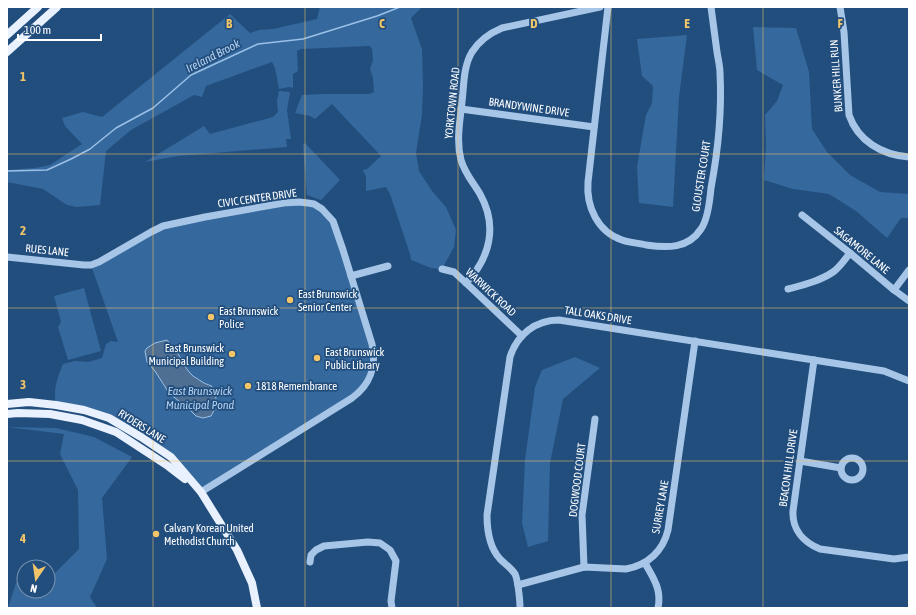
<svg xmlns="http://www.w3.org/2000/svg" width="916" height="615" font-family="'Asap Condensed',sans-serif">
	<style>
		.green { fill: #35689c }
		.water { fill: #4f6f92; stroke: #9bc1e8 }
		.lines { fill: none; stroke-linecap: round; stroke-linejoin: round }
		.stream { stroke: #9bc1e8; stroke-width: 1.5 }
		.minor { stroke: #a7c6e7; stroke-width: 7 }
		.major { stroke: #e8f1fd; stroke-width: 8 }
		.grid { fill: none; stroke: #f2c569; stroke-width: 1; stroke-opacity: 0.55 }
		.poi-dot { fill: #f2c569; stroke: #224e7e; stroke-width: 1.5 }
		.labels { text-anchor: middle; stroke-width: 3.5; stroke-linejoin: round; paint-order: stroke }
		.street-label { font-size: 11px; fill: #fff; stroke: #224e7e }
		.poi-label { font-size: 11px; fill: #fff; stroke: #224e7e; text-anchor: start }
		.water-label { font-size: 12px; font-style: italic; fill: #b2d0ee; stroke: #224e7e }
		.grid-label { font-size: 13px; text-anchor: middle; font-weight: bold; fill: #f2c569; stroke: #224e7e; stroke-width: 3.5; stroke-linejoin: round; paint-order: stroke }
	</style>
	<rect width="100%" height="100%" fill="#224e7e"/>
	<g class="green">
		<polygon points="320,7 422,7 411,18 422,49 423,86 422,115 416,153 419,171 432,191 446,207 456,230 454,247 442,269 431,268 411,260 410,254 390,194 386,187 366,191 366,177 363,170 367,169 381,156 332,104 315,119 310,116 295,113 302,95 323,94 369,94 374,92 373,78 370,69 373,60 372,49 370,46 301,49 297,51 298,71 293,74 293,88 289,87 279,89 275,68 272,62 206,86 202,97 194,95 131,130 106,151 100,205 77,207 67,205 43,189 7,182 7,170 35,168 50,165 82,144 65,126 62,118 83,112 102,117 230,14 250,33 259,30 273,29 317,19"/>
		<polygon points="753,27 796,28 809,72 812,129 827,152 850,175 880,192 909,194 909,218 901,218 887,238 856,211 829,194 793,189 764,180 766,145 765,115 777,101 783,85 757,70"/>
		<polygon points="687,35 679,97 673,207 639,203 637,167 646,115 652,103 653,86 642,76 637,39"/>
		<polygon points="279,91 290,92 287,110 291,139 286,139 287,147 178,156 145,162 204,126 210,134 273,117 278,112 277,100"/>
		<polygon points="305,143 340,180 321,200 307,195 303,145"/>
		<path d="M 308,203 L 328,215 L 374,349 L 364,387 L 201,492 L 171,457 L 109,418 L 56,405 C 53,390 57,378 63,364 L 75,361 L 88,362 L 102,358 L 106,344 L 111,341 L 118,342 L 91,265 L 163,226 Z"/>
		<polygon points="84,288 101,351 68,360 58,327 61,322 54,296"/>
		<polygon points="575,357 600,368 563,399 550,463 548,541 528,547 522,523 525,460 535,387 542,370"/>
		<polygon points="7,427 56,428 94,437 132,457 102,498 107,559 90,597 97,608 8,608 16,583 24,582 24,591 48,591 48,578 50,578 79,549 78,490 60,454 64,434"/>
	</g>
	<path class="water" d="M 167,340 C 170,344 173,346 176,350 C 181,358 185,369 193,376 C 197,378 200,381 204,383 C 208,385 212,385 214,389 C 218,395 215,411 211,416 L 203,418 L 196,416 L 191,411 L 169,393 L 155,371 L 147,362 L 145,351 L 147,348 L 155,343 Z"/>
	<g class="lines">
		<polyline class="stream" points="7,171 47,170 71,159 90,149 116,128 153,108 191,75 258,44 303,39 377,16 400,7"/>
		<g class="minor">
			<path d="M 608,7 L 588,182 C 586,207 598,232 622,240 C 630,243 639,243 646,245 C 667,248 688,249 701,229 C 707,221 710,199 711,188 C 718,151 722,111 720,73 C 720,66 718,59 717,52 C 715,37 713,22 711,7"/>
			<path d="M 840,7 L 844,32 L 849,115 C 858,141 882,155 909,157"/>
			<polyline points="461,109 594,127"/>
			<polyline points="802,215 850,253 894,290 909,301"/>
			<path d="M 7,257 L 84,265 L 91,265 L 99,262 L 151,232 L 163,226 L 205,217 L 284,203 L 299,202 L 308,203 L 314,204 L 322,209 L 333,221 L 343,250 L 372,344 C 377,366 370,385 352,398 L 201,492"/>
			<polyline points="442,269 454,272 466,283 522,336"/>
			<polyline points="351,276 388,266"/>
			<path d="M 466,283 C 490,258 498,226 480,194 C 473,182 465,174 461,160 C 456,141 460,121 462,102 C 464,86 463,67 472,52 C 479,41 490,33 502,28 L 600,7"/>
			<path d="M 788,289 C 803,285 820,281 833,272 C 840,267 845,259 850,253"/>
			<polyline points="894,290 909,270"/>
			<path d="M 814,360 L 793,511 C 792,529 803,542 820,549 L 894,559 L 909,557"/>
			<circle cx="852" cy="469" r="11"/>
			<polyline points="800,461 841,468"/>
			<polyline points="310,562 311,555 316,550 324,546 368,542 380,543 390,550 396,561 391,601 392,608"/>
			<path d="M 645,563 C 653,578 662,589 658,608"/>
			<polyline points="584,567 582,515 595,419"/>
			<path d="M 518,585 L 584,567 L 626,569 C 648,565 663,551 668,530 L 695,341"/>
			<path d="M 520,608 C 520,601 518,580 515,574 C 512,569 505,564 500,559 C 489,547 487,531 487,515 L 510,357 C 517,335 535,320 559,320 L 884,371 L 909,381"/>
		</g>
		<g class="major">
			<polyline points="7,35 38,7"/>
			<polyline points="7,52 57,7"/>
			<polyline points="7,404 29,402 56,405 84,410 109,418 141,437 171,457 201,492 237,550 252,583 257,608"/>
			<polyline points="7,414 18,413 50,414 82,420 116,432 168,466 185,479"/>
		</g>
	</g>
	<path class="grid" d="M 153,7 L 153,608M 305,7 L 305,608M 458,7 L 458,608M 611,7 L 611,608M 763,7 L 763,608M 7,154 L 909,154M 7,308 L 909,308M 7,461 L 909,461"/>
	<g class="poi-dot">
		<circle cx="290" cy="300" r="4"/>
		<circle cx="211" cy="317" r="4"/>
		<circle cx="232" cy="354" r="4"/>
		<circle cx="317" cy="358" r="4"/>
		<circle cx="248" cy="386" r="4"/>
		<circle cx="156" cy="534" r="4"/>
	</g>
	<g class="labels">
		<g class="street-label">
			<text transform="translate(836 76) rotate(-94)" y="4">BUNKER HILL RUN</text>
			<text transform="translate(452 103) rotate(-84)" y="4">YORKTOWN ROAD</text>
			<text transform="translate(529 107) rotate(8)" y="4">BRANDYWINE DRIVE</text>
			<text transform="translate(701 176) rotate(-81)" y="4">GLOUSTER COURT</text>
			<text transform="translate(257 198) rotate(-8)" y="4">CIVIC CENTER DRIVE</text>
			<text transform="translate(47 250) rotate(6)" y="4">RUES LANE</text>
			<text transform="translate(862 250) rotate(39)" y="4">SAGAMORE LANE</text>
			<text transform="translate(491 292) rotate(43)" y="4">WARWICK ROAD</text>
			<text transform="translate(598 315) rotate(9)" y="4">TALL OAKS DRIVE</text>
			<text transform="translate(142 426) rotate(32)" y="4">RYDERS LANE</text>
			<text transform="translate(788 468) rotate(-82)" y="4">BEACON HILL DRIVE</text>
			<text transform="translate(577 480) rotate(-83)" y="4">DOGWOOD COURT</text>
			<text transform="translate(660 507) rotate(-80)" y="4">SURREY LANE</text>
		</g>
		<g class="poi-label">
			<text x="298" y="298">East Brunswick<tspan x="298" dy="13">Senior Center</tspan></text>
			<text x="219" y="315">East Brunswick<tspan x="219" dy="13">Police</tspan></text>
			<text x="224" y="352" text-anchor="end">East Brunswick<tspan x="224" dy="13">Municipal Building</tspan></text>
			<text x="325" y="356">East Brunswick<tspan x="325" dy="13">Public Library</tspan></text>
			<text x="256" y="390">1818 Remembrance</text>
			<text x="164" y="532">Calvary Korean United<tspan x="164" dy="13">Methodist Church</tspan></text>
		</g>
		<g class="water-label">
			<text transform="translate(213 56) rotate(-27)" y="4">Ireland Brook</text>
			<text x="200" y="395">East Brunswick<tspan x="200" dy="14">Municipal Pond</tspan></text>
		</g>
	</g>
	<g class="grid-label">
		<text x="229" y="28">B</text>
		<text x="382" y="28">C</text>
		<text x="534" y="28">D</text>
		<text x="687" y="28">E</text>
		<text x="840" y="28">F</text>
		<text x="23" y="81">1</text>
		<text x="23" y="235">2</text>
		<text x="23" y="389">3</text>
		<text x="23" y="543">4</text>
	</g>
	<rect width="916" height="615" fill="none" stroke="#ffffff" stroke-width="16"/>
	<g transform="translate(36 579) rotate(193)"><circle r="19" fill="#224e7e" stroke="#7a95b2"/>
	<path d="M0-3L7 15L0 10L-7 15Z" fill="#f2c569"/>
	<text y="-6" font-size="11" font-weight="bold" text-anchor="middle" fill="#ffffff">N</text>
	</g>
	<path d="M18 34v6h83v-6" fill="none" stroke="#ffffff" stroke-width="2"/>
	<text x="24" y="34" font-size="12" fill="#ffffff" stroke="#224e7e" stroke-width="3" paint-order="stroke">100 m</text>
</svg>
